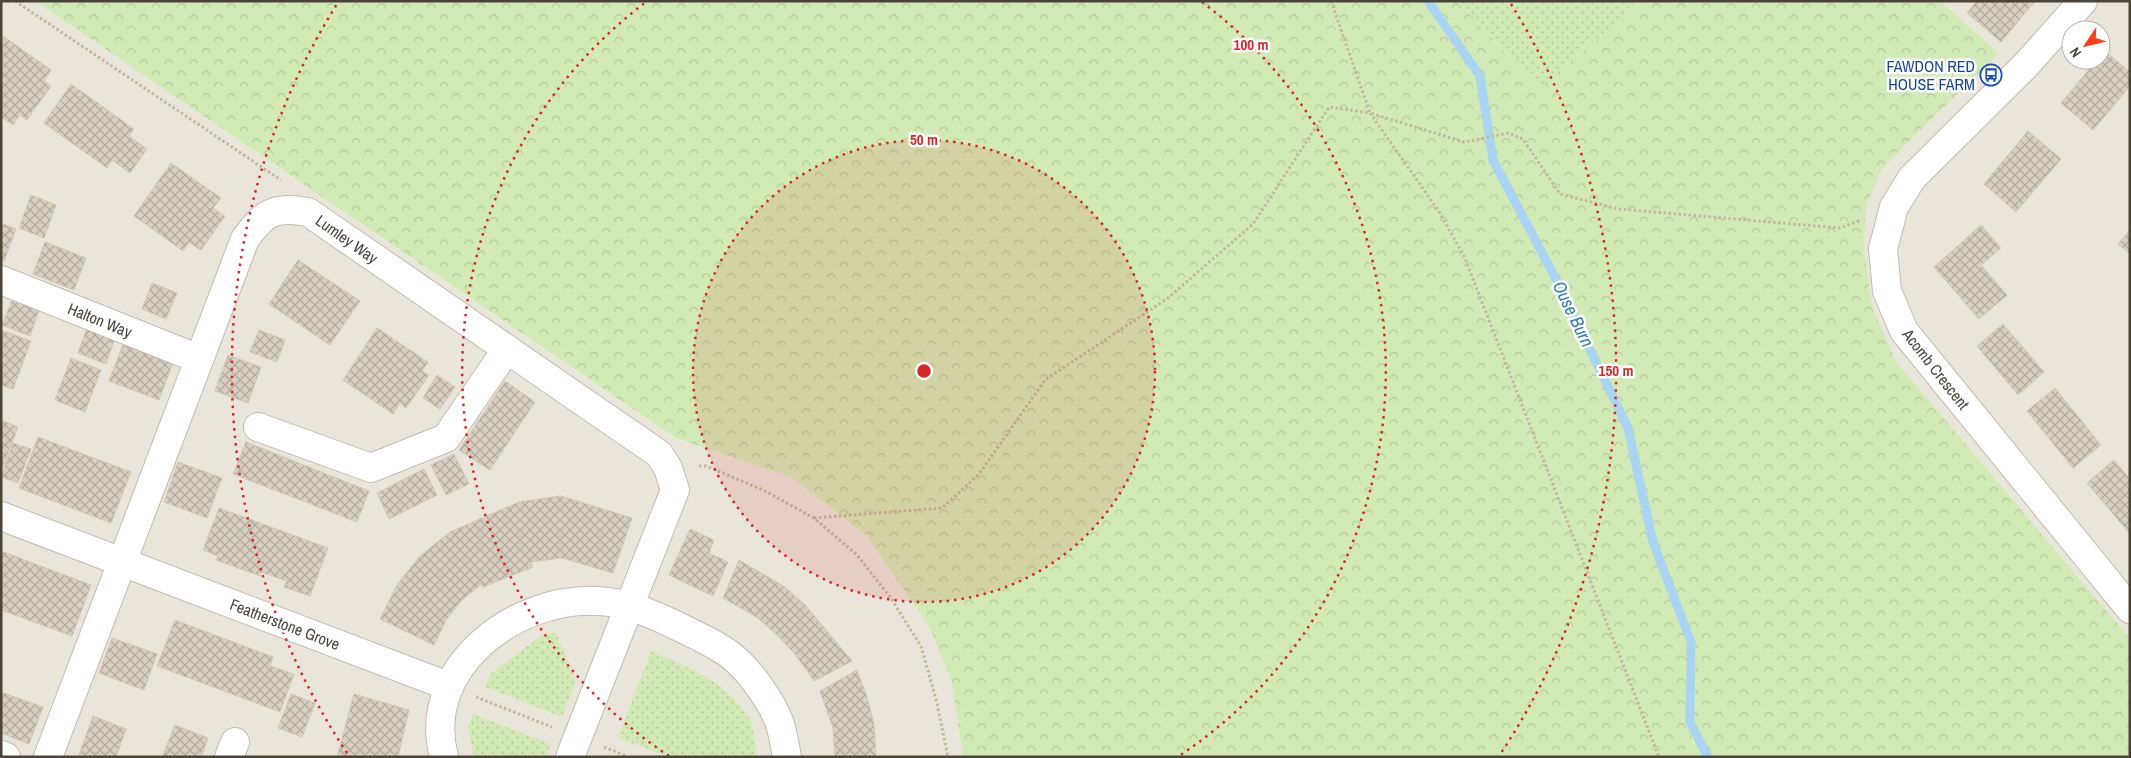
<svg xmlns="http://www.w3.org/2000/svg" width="2131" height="758" font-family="'Archivo Narrow',sans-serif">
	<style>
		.residential { fill: #eae5da; fill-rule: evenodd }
		.grass { fill: url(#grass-dots) }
		.park { fill: url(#park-crowns) }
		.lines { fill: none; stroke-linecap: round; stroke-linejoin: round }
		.stream { stroke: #a9d4f2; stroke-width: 9 }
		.building { fill: url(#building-cross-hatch); stroke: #d3c7b4 }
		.minor-casing { stroke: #c2bbae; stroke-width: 30 }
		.path { stroke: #c4b79f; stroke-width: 3; stroke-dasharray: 2.5 2.5; stroke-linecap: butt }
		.minor { stroke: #fff; stroke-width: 28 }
		.ring { fill: none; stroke: #d62828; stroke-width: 2.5; stroke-dasharray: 2.5 5 }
		.labels { text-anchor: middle; stroke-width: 5; stroke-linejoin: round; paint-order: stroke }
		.transit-label { font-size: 16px; fill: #164399; stroke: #fff; text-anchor: end }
		.street-label { font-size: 16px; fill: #4b4439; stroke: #fff }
		.water-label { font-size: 18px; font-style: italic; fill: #2e7ab2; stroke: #fff }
		.centre { fill: #d62828; stroke: #fff; stroke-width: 2.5 }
		.ring-label { font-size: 15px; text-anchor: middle; font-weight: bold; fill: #d62828; stroke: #fff; stroke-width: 5; stroke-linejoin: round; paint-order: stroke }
	</style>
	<defs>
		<pattern id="grass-dots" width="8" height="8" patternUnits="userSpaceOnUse" patternTransform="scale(1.25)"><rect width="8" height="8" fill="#d2eab5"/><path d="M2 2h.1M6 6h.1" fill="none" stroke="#b6ca9c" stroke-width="1.8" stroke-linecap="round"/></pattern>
		<pattern id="park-crowns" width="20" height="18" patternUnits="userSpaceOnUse" patternTransform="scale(1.25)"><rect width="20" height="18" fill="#d2eab5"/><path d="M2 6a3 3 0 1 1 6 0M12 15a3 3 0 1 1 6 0" fill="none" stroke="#b6ca9c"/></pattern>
		<pattern id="building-cross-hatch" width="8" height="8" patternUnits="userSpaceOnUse" patternTransform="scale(1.25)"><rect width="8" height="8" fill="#d8cfc1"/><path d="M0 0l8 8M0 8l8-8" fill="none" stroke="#b1aa9e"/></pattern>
	</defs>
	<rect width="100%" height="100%" fill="#f6f3ec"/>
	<g class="residential">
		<polygon points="1,1 35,1 674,438 791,477 867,536 928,625 951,679 963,757 1,757"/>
		<path d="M 1940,1 L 2130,1 L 2130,639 L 1896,361 L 1872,306 L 1864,249 L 1866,206 L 1883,167 L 1999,53 ZM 2071,30 L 2101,30 L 2101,60 L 2071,60 Z"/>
	</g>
	<g class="grass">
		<polygon points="1457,1 1643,1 1538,88"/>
		<polygon points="545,633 556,633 576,681 562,717 485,687 490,674"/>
		<path d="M 651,651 C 688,667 731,683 751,722 C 755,732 755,746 757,757 L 670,757 L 618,738 Z"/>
		<polygon points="473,714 551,744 546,757 474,757 468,727"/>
	</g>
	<polygon class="park" points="35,1 1457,1 1538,88 1643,1 1940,1 1999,53 1883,167 1866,206 1864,249 1872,306 1896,361 2130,639 2130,757 963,757 951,679 928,625 867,536 791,477 675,438"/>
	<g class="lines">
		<polyline class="stream" points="1428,1 1480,76 1493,160 1559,285 1628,428 1653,542 1691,642 1690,722 1708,757"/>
	</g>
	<g class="building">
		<polygon points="1977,1 2035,1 2001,42 1967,13"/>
		<polygon points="3,36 51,70 44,81 51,86 27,120 20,115 13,125 1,117"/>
		<polygon points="2105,51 2130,72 2130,86 2093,130 2061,103 2097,60 2101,60"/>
		<polygon points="71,84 134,129 129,136 147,149 130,173 112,160 107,168 44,123"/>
		<polygon points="2028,131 2061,159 2016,212 1984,184"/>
		<polygon points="171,163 221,198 213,208 225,216 201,250 189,242 183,251 134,216"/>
		<polygon points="31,195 56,205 44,238 19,228"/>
		<polygon points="1,223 16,229 4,261 1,260"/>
		<polygon points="1981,225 2001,248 1981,265 2007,295 1979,319 1934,267"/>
		<polygon points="2130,230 2130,254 2118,244"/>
		<polygon points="45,242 86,258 74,290 33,274"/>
		<polygon points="298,260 360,301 330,345 269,304"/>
		<polygon points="152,283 177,293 166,319 142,309"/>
		<polygon points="12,300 39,310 30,336 2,325"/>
		<polygon points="2003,324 2044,372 2018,395 1977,346"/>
		<polygon points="87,328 115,338 106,364 78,353"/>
		<polygon points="377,328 428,362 422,371 429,375 406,408 400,403 393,414 343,380"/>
		<polygon points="1,330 31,341 13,389 1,385"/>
		<polygon points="259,330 285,340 277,362 250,352"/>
		<polygon points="124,342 174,360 159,400 109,381"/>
		<polygon points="228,355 261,367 248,403 215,391"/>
		<polygon points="71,358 101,370 85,412 55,400"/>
		<polygon points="437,375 455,387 440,409 423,398"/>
		<polygon points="505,381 535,402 490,470 459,450"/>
		<polygon points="2055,388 2101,445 2073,468 2027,411"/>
		<polygon points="1,420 18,427 1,472"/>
		<polygon points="38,437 131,472 111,523 19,488"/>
		<polygon points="246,442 369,491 357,522 233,474"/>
		<polygon points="13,443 31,449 18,483 1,477"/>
		<polygon points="454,454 469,484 446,495 431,465"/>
		<polygon points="2114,460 2130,479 2130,534 2087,483"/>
		<polygon points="178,462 222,478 207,518 164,502"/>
		<polygon points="424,469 437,495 389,519 377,493"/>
		<polygon points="561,496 632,518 613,573 562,558 531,562 533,567 483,587 482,584 461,601 446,620 434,645 380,619 397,585 420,556 450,532 519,502"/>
		<polygon points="219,508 328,548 310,596 284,587 287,581 261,572 260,576 216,560 218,556 203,550"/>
		<polygon points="690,529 714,540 709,553 728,562 713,596 669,575"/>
		<polygon points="1,551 91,585 72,636 1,610"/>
		<polygon points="739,560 785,587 805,605 852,661 814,681 795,654 778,636 758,618 723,598"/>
		<polygon points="175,620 273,657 270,666 294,674 280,712 157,666"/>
		<polygon points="112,638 157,654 144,690 99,673"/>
		<polygon points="857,670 867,697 874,724 876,757 835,757 833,728 820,691"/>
		<polygon points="1,692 43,707 29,744 1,733"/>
		<polygon points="291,694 315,703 302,737 278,728"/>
		<polygon points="354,694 409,710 398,757 337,757"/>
		<polygon points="93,716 126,729 116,757 79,755"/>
		<polygon points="175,725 208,738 201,757 162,757"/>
	</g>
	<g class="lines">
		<g class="minor-casing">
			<g id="minor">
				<polyline points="2083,1 2026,65 1912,178 1894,207 1883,249 1887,291 1904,331 2130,609"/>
				<polyline points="1,280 199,359"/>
				<polyline points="258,427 371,468 446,438 507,349"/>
				<polyline points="1,516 448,686"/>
				<polyline points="1,755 6,757"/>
				<path d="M 48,757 L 245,239 C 265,212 274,206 308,212 L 659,454 L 668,468 L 675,490 L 570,757"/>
				<polyline points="229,757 235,742"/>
				<path d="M 444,757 C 420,667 515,597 597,601 C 624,602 645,611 669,622 C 689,632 711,641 729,654 C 748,668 772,701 780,724 C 783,734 785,746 787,757"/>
			</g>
		</g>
		<g class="path">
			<polyline points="15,1 281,180"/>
			<polyline points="1331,1 1370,113 1464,142 1509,133 1523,139 1560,194 1619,209 1840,228 1861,220"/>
			<polyline points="699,466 706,466 763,490 814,518 857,555 890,597 921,646 936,699 948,757"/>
			<polyline points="814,518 942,508 979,474 1045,380 1168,298 1253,224 1329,107 1370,113 1438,210 1464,256 1659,757"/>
			<polyline points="476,697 552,727"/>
			<polyline points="604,747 629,757"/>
		</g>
		<use href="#minor" class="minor"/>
	</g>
	<circle cx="924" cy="371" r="231" fill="#d62828" fill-opacity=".12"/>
	<g class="ring">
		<circle cx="924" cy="371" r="231"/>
		<path d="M669 756A462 462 0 0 1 646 2M1202 2A462 462 0 0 1 1179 756"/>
		<path d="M347 753A692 692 0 0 1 337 4M1511 4A692 692 0 0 1 1501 753"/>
	</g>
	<defs>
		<g id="bus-ring" transform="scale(1.125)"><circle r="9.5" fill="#fff" stroke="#1a4fb4" stroke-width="1.5"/><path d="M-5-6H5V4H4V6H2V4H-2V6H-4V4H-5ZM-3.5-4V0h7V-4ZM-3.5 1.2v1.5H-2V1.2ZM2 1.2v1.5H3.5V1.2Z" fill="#1a4fb4"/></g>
	</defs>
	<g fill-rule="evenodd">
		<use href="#bus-ring" x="1991" y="75"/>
	</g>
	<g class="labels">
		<g class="transit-label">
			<text x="1975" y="72">FAWDON RED<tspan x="1975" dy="18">HOUSE FARM</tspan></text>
		</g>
		<g class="street-label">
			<text transform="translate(347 239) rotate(35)" y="6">Lumley Way</text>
			<text transform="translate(100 320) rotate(22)" y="6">Halton Way</text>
			<text transform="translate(1936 369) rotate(52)" y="6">Acomb Crescent</text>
			<text transform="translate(285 624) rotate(21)" y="6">Featherstone Grove</text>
		</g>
		<g class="water-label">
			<text transform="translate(1573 314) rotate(64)" y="6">Ouse Burn</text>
		</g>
	</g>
	<circle cx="924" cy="371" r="8" class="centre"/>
	<g class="ring-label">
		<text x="1251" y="50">100 m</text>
		<text x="924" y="145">50 m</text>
		<text x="1616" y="376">150 m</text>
	</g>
	<rect width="2131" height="758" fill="none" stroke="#4b4439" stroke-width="5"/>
	<g transform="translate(2086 45) rotate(235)"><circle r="24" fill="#ffffff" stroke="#b7b4b0"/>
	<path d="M0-4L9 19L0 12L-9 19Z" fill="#fc3f1d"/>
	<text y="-8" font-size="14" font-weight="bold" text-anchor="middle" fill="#4b4439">N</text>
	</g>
</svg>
